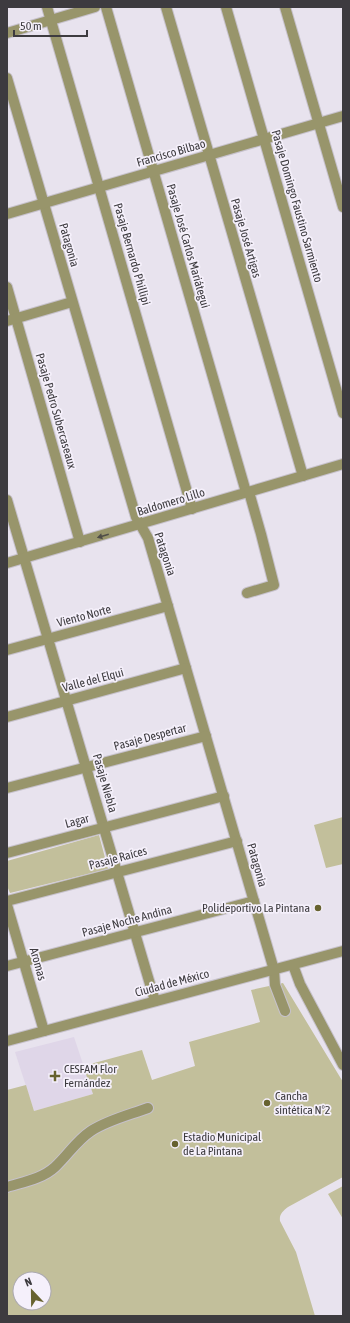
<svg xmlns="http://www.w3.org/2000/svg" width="350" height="1323" font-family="'Asap Condensed',sans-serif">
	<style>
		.built { fill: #dfd6e8 }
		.green { fill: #c2bf9b; fill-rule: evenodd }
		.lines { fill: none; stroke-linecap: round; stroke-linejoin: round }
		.minor-casing { stroke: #c6c1cb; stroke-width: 12 }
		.minor { stroke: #98956b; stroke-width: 10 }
		.oneway { fill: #4f4d48 }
		.poi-dot { fill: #67622f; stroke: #f5f0fb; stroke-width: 1.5 }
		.labels { text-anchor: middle; stroke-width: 3.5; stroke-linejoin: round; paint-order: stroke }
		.street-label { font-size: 12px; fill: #3d3b3f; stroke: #f5f0fb }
		.poi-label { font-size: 12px; fill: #3d3b3f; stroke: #f5f0fb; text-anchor: start }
	</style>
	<rect width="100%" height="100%" fill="#e8e3ee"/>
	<polygon class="built" points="74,1037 93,1094 34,1111 15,1052"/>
	<g class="green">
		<polygon points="343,817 343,864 326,868 314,825"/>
		<polygon points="99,835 108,869 10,893 7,886 7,861"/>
		<path d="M 283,983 L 343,1082 L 343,1177 L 288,1207 C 283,1211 279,1214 280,1221 L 296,1252 L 315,1316 L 7,1316 L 7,1090 L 26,1085 L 34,1111 L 93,1094 L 83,1066 L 142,1050 L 152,1080 L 195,1066 L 189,1042 L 260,1022 L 251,990 ZM 20,1279 L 44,1279 L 44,1303 L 20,1303 Z"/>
		<polygon points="343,1186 343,1219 328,1194"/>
	</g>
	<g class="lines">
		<g class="minor-casing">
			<g id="minor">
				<polyline points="47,7 192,509"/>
				<polyline points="106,7 246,492"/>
				<polyline points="166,7 303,476"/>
				<polyline points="226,7 343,413"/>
				<polyline points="285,7 343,207"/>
				<polyline points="7,33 95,7"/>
				<polyline points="7,78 136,517 148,538 274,970 275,985 285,1011"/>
				<polyline points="7,214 343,116"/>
				<polyline points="7,287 80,542"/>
				<polyline points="7,321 72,302"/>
				<polyline points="7,500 155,1001"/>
				<polyline points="7,563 343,464"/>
				<polyline points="247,593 274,585 261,534 249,492"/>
				<polyline points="7,650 168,606"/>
				<polyline points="7,717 186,668"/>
				<polyline points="7,788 206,736"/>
				<polyline points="7,853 224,796"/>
				<polyline points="7,901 237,841"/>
				<polyline points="7,905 44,1031"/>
				<polyline points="293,965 300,984 343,1065"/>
				<polyline points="7,966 254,901"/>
				<polyline points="7,1041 343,951"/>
				<path d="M 7,1187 C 23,1182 42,1179 55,1167 C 68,1155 76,1141 91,1131 C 108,1120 129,1115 148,1108"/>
			</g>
		</g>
		<use href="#minor" class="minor"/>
	</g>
	<defs><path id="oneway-solid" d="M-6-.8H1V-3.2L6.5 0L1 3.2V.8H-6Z"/></defs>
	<use class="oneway" href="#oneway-solid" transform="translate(103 536) rotate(164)"/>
	<g class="poi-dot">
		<circle cx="318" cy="908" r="4"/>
		<path d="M53 1070h4v4h4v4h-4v4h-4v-4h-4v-4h4z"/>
		<circle cx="267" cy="1103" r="4"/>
		<circle cx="175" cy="1144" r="4"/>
	</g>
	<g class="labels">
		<g class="street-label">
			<text transform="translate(171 153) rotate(-16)" y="4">Francisco Bilbao</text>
			<text transform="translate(297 206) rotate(74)" y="4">Pasaje Domingo Faustino Sarmiento</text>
			<text transform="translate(246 238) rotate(74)" y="4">Pasaje José Artigas</text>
			<text transform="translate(69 245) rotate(74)" y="4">Patagonia</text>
			<text transform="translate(188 246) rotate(74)" y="4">Pasaje José Carlos Mariátegui</text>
			<text transform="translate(132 254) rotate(74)" y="4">Pasaje Bernardo Phillipi</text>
			<text transform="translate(56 411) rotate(74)" y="4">Pasaje Pedro Subercaseaux</text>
			<text transform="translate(171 502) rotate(-17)" y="4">Baldomero Lillo</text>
			<text transform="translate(165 554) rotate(72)" y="4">Patagonia</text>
			<text transform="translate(84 616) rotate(-15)" y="4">Viento Norte</text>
			<text transform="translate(93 680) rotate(-15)" y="4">Valle del Elqui</text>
			<text transform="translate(150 737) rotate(-15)" y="4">Pasaje Despertar</text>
			<text transform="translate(105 783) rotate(74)" y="4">Pasaje Niebla</text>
			<text transform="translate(77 821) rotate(-15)" y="4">Lagar</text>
			<text transform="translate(118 858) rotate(-15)" y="4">Pasaje Raíces</text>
			<text transform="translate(257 865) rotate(74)" y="4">Patagonia</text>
			<text transform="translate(127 921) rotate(-15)" y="4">Pasaje Noche Andina</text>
			<text transform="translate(38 964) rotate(74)" y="4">Aromas</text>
			<text transform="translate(172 983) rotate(-15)" y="4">Ciudad de México</text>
		</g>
		<g class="poi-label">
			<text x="310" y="912" text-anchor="end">Polideportivo La Pintana</text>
			<text x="64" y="1073">CESFAM Flor<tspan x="64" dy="14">Fernández</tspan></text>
			<text x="275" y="1100">Cancha<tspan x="275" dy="14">sintética N°2</tspan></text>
			<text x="183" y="1141">Estadio Municipal<tspan x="183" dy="14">de La Pintana</tspan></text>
		</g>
	</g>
	<rect width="350" height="1323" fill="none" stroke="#3d3b3f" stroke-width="16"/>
	<g transform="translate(32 1291) rotate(338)"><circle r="19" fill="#f5f0fb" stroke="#aba8b0"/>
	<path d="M0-3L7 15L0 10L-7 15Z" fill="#67622f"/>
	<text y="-6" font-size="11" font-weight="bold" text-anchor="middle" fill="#3d3b3f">N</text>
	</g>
	<path d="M14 30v6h73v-6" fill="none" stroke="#3d3b3f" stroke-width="2"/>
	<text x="20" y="30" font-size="12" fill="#3d3b3f" stroke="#f5f0fb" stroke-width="3" paint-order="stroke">50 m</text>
</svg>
